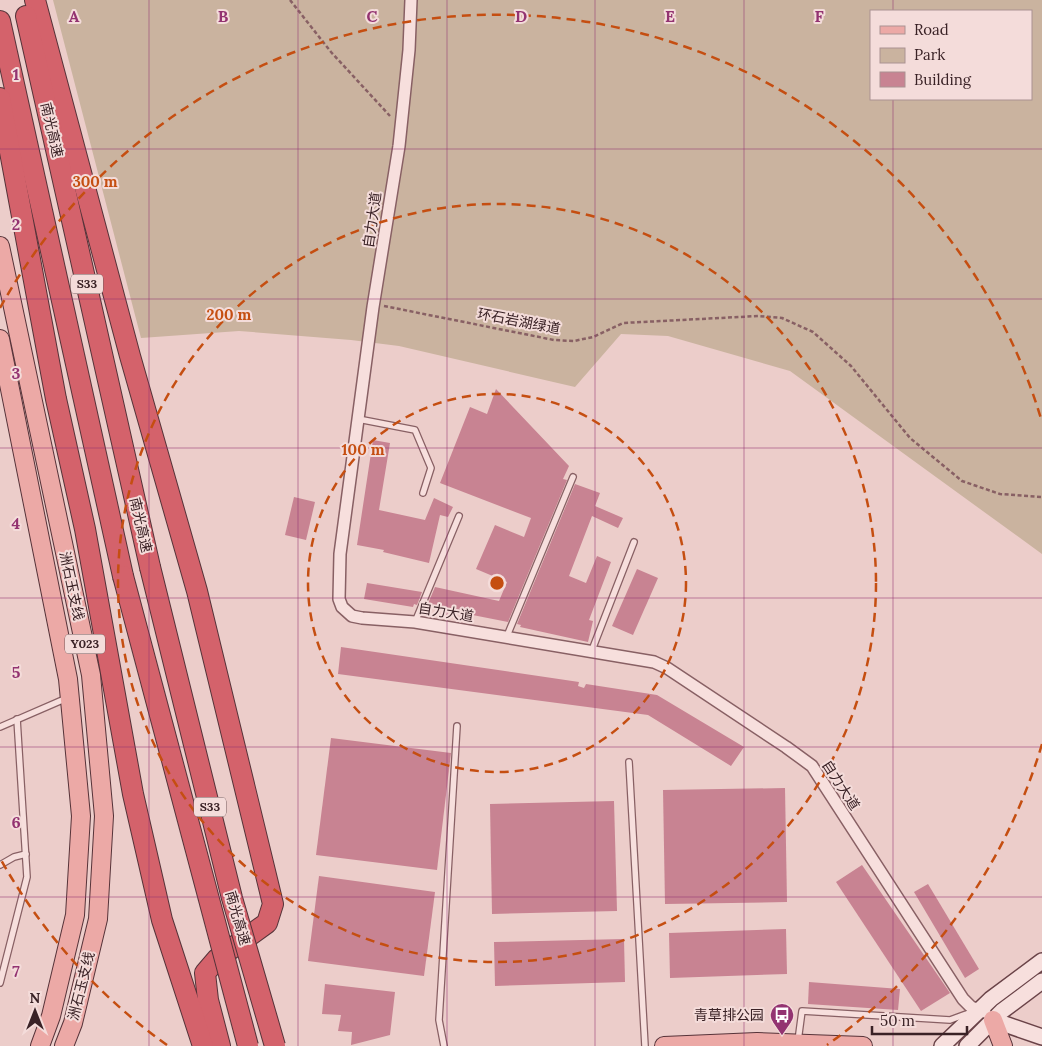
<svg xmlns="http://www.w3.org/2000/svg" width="1042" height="1046" font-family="Lora,'Noto Sans SC',serif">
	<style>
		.green { fill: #cab39f; fill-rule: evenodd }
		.building { fill: #c88392 }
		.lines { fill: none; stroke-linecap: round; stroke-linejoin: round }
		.lane-casing { stroke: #886064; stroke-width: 8 }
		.street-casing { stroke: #886064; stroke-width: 14 }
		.secondary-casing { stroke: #6a4348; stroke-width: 18 }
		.primary-casing { stroke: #563339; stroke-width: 20 }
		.highway-casing { stroke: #563339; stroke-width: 22 }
		.path { stroke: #886064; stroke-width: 2.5; stroke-dasharray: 4 2.5; stroke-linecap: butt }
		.lane { stroke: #f7dfdd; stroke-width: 5.5 }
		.street { stroke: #f7dfdd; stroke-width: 11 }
		.secondary { stroke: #f7dfdd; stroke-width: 15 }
		.primary { stroke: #eca9a6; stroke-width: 18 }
		.highway { stroke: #d4626b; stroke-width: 20 }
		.highway-bridge-casing { stroke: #563339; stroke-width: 22; stroke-linecap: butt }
		.highway-bridge { stroke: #d4626b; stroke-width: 20 }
		.grid { fill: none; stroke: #933371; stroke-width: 1; stroke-opacity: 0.55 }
		.ring { fill: none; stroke: #c54e11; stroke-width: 2.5; stroke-dasharray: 9 6 }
		.labels { text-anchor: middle; stroke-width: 4; stroke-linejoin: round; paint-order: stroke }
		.shield { fill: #f4dcda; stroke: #725a5c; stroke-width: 1 }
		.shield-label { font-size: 12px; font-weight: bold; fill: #3a2226 }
		.street-label { font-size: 14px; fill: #3a2226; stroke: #f4dcda }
		.poi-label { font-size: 14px; fill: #3a2226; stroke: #f4dcda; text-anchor: end }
		.grid-label { font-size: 16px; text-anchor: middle; font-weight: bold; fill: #933371; stroke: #f4dcda; stroke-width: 4; stroke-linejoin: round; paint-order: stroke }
		.centre { fill: #c54e11; stroke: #f4dcda; stroke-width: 2.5 }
		.ring-label { font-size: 15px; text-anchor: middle; font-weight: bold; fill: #c54e11; stroke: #f4dcda; stroke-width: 4; stroke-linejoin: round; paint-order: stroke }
	</style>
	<rect width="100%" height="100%" fill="#eccdca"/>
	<path class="green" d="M 53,0 L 1042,0 L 1042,554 L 790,371 L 668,336 L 621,334 L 575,387 L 399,346 L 351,340 L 239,331 L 141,338 ZM 871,11 L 1031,11 L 1031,99 L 871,99 Z"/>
	<g class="building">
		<polygon points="496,389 569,466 563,479 567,480 508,622 427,606 435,587 499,601 507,582 476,569 495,525 524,537 531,518 440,483 470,407 487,414"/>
		<polygon points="373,440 390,443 379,510 425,520 434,498 453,507 448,517 440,515 429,563 383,552 384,550 357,545"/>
		<polygon points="575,484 600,493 595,506 623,518 618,528 592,516 569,576 586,583 597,556 611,562 589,620 593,621 588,642 520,627 521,625 517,624"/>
		<polygon points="294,497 315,502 306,540 285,535"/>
		<polygon points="637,569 658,578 633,635 612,626"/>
		<polygon points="367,583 422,592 417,605 414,604 413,607 364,599"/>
		<polygon points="341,647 579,682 578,686 584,688 586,684 657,695 744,747 731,766 648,715 338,674"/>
		<polygon points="331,738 451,753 437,870 316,855"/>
		<polygon points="785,788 787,902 665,904 663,790"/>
		<polygon points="614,801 617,911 492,914 490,804"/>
		<polygon points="862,865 950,993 921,1011 836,882"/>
		<polygon points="319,876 435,892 424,976 308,961"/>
		<polygon points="928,884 979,969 965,978 914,892"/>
		<polygon points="786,929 787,974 670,978 669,933"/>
		<polygon points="624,939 625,982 495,986 494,942"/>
		<polygon points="809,982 900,989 898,1010 808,1004"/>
		<polygon points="325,984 395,992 390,1035 351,1045 352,1032 338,1031 341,1015 322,1014"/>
	</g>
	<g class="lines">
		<g class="lane-casing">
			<g id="lane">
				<polyline points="358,419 415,430 431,468 423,493"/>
				<polyline points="415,622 459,516"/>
				<polyline points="507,636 573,477"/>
				<polyline points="592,650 634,542"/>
				<polyline points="0,727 67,698"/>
				<polyline points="629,762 645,1046"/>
				<polyline points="0,865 14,857 26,854"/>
				<polyline points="0,983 27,877 17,719"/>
				<polyline points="798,1041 802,1011 950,1020 969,1013"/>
				<polyline points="444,1046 439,1020 457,726"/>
			</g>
		</g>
		<g class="street-casing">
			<polyline id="street" points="411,0 409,50 399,146 373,307 340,554 339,599 342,607 352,616 362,618 415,622 654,662 667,668 786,747 812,766 963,999 971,1007 985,1012"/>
		</g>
		<g class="secondary-casing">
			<g id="secondary">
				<polyline points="993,1020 1042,1037"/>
				<polyline points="942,1046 991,999 1042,961"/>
				<polyline points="967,1046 1002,1011 1042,981"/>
			</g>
		</g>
		<g class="primary-casing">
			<g id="primary">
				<polyline points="0,246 91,675 104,816 98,919 73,1023 64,1046"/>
				<polyline points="0,339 68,679 81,816 75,915 51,1016 40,1046"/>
				<polyline points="993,1020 1003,1046"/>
				<polyline points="664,1046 757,1042 863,1046"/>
			</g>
		</g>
		<g class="highway-casing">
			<g id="highway">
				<polyline points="35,0 130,356 197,591 273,904 267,923 217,959 205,973 208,1000 220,1046"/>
				<polyline points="26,16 150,567"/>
				<polyline points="0,21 123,576"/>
				<polyline points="0,98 56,399 85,529 133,794 162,920 203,1046"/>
			</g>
		</g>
		<g class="path">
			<polyline points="290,0 331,52 390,116"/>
			<polyline points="384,306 554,340 574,341 593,337 623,323 758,316 782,318 813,332 851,366 910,438 962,481 1000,494 1042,497"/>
		</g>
		<use href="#lane" class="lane"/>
		<use href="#street" class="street"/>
		<use href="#secondary" class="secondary"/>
		<use href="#primary" class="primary"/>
		<use href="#highway" class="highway"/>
		<g class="highway-bridge-casing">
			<g id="highway-bridge">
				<polyline points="150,567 232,898 275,1046"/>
				<polyline points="123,576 248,1046"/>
			</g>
		</g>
		<use href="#highway-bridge" class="highway-bridge"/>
	</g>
	<path class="grid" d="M 149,0 L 149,1046M 298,0 L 298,1046M 447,0 L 447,1046M 595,0 L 595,1046M 744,0 L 744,1046M 893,0 L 893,11M 893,99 L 893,1046M 0,149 L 1042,149M 0,299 L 1042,299M 0,448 L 1042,448M 0,598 L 1042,598M 0,747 L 1042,747M 0,897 L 1042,897"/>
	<g class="ring">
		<circle cx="497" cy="583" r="189"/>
		<circle cx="497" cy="583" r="379"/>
		<path d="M1042 744A568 568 0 0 1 827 1045M167 1045A568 568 0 0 1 0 858M0 308A568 568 0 0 1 1042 422"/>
	</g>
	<defs>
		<g id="bus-pin" transform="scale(1.25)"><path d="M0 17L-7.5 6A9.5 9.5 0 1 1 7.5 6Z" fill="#933371" stroke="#f4dcda"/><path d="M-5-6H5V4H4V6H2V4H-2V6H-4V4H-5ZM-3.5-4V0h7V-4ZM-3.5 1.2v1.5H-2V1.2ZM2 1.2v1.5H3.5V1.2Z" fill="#fff"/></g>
	</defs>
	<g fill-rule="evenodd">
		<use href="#bus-pin" x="782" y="1015"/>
	</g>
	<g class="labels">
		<g class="shield">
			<rect x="71" y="274.5" width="32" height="19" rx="4"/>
			<rect x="65" y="634.5" width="40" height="19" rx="4"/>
			<rect x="194" y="797.5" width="32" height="19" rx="4"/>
		</g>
		<g class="shield-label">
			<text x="87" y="288">S33</text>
			<text x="85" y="648">Y023</text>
			<text x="210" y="811">S33</text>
		</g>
		<g class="street-label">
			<text transform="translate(52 130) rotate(77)" y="5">南光高速</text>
			<text transform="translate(372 220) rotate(-82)" y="5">自力大道</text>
			<text transform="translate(519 321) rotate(11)" y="5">环石岩湖绿道</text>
			<text transform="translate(141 525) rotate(77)" y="5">南光高速</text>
			<text transform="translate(72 586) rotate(78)" y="5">洲石玉支线</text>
			<text transform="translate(446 612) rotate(9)" y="5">自力大道</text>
			<text transform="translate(841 785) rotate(57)" y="5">自力大道</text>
			<text transform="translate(238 918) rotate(74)" y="5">南光高速</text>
			<text transform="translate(81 986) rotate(-76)" y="5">洲石玉支线</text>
		</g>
		<g class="poi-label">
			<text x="764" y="1020">青草排公园</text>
		</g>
	</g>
	<g class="grid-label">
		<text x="74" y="22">A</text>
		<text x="223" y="22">B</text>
		<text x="372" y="22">C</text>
		<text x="521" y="22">D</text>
		<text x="670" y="22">E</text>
		<text x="819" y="22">F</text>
		<text x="16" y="80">1</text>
		<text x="16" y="230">2</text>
		<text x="16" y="379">3</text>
		<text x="16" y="529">4</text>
		<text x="16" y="678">5</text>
		<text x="16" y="828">6</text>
		<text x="16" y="977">7</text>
	</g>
	<circle cx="497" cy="583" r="8" class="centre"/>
	<g class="ring-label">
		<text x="95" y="187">300 m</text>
		<text x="229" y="320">200 m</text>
		<text x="363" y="455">100 m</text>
	</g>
	<rect x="870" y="10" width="162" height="90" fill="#f4dcda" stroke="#aa9292"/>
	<rect x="880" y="26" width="25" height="8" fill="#eca9a6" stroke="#aa9292"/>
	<text x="914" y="35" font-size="15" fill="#3a2226">Road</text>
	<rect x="880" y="48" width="25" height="15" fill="#cab39f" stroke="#aa9292"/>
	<text x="914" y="60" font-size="15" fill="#3a2226">Park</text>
	<rect x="880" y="72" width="25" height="15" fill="#c88392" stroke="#aa9292"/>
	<text x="914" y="85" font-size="15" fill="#3a2226">Building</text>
	<g transform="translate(35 1011)" stroke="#f4dcda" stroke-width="4" paint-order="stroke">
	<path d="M0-4L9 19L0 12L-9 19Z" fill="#3a2226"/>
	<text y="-8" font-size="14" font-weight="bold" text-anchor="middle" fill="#3a2226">N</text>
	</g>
	<path d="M872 1026v8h95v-8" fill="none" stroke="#3a2226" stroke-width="2.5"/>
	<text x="880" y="1026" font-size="15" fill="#3a2226" stroke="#f4dcda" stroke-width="4" paint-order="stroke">50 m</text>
</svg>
